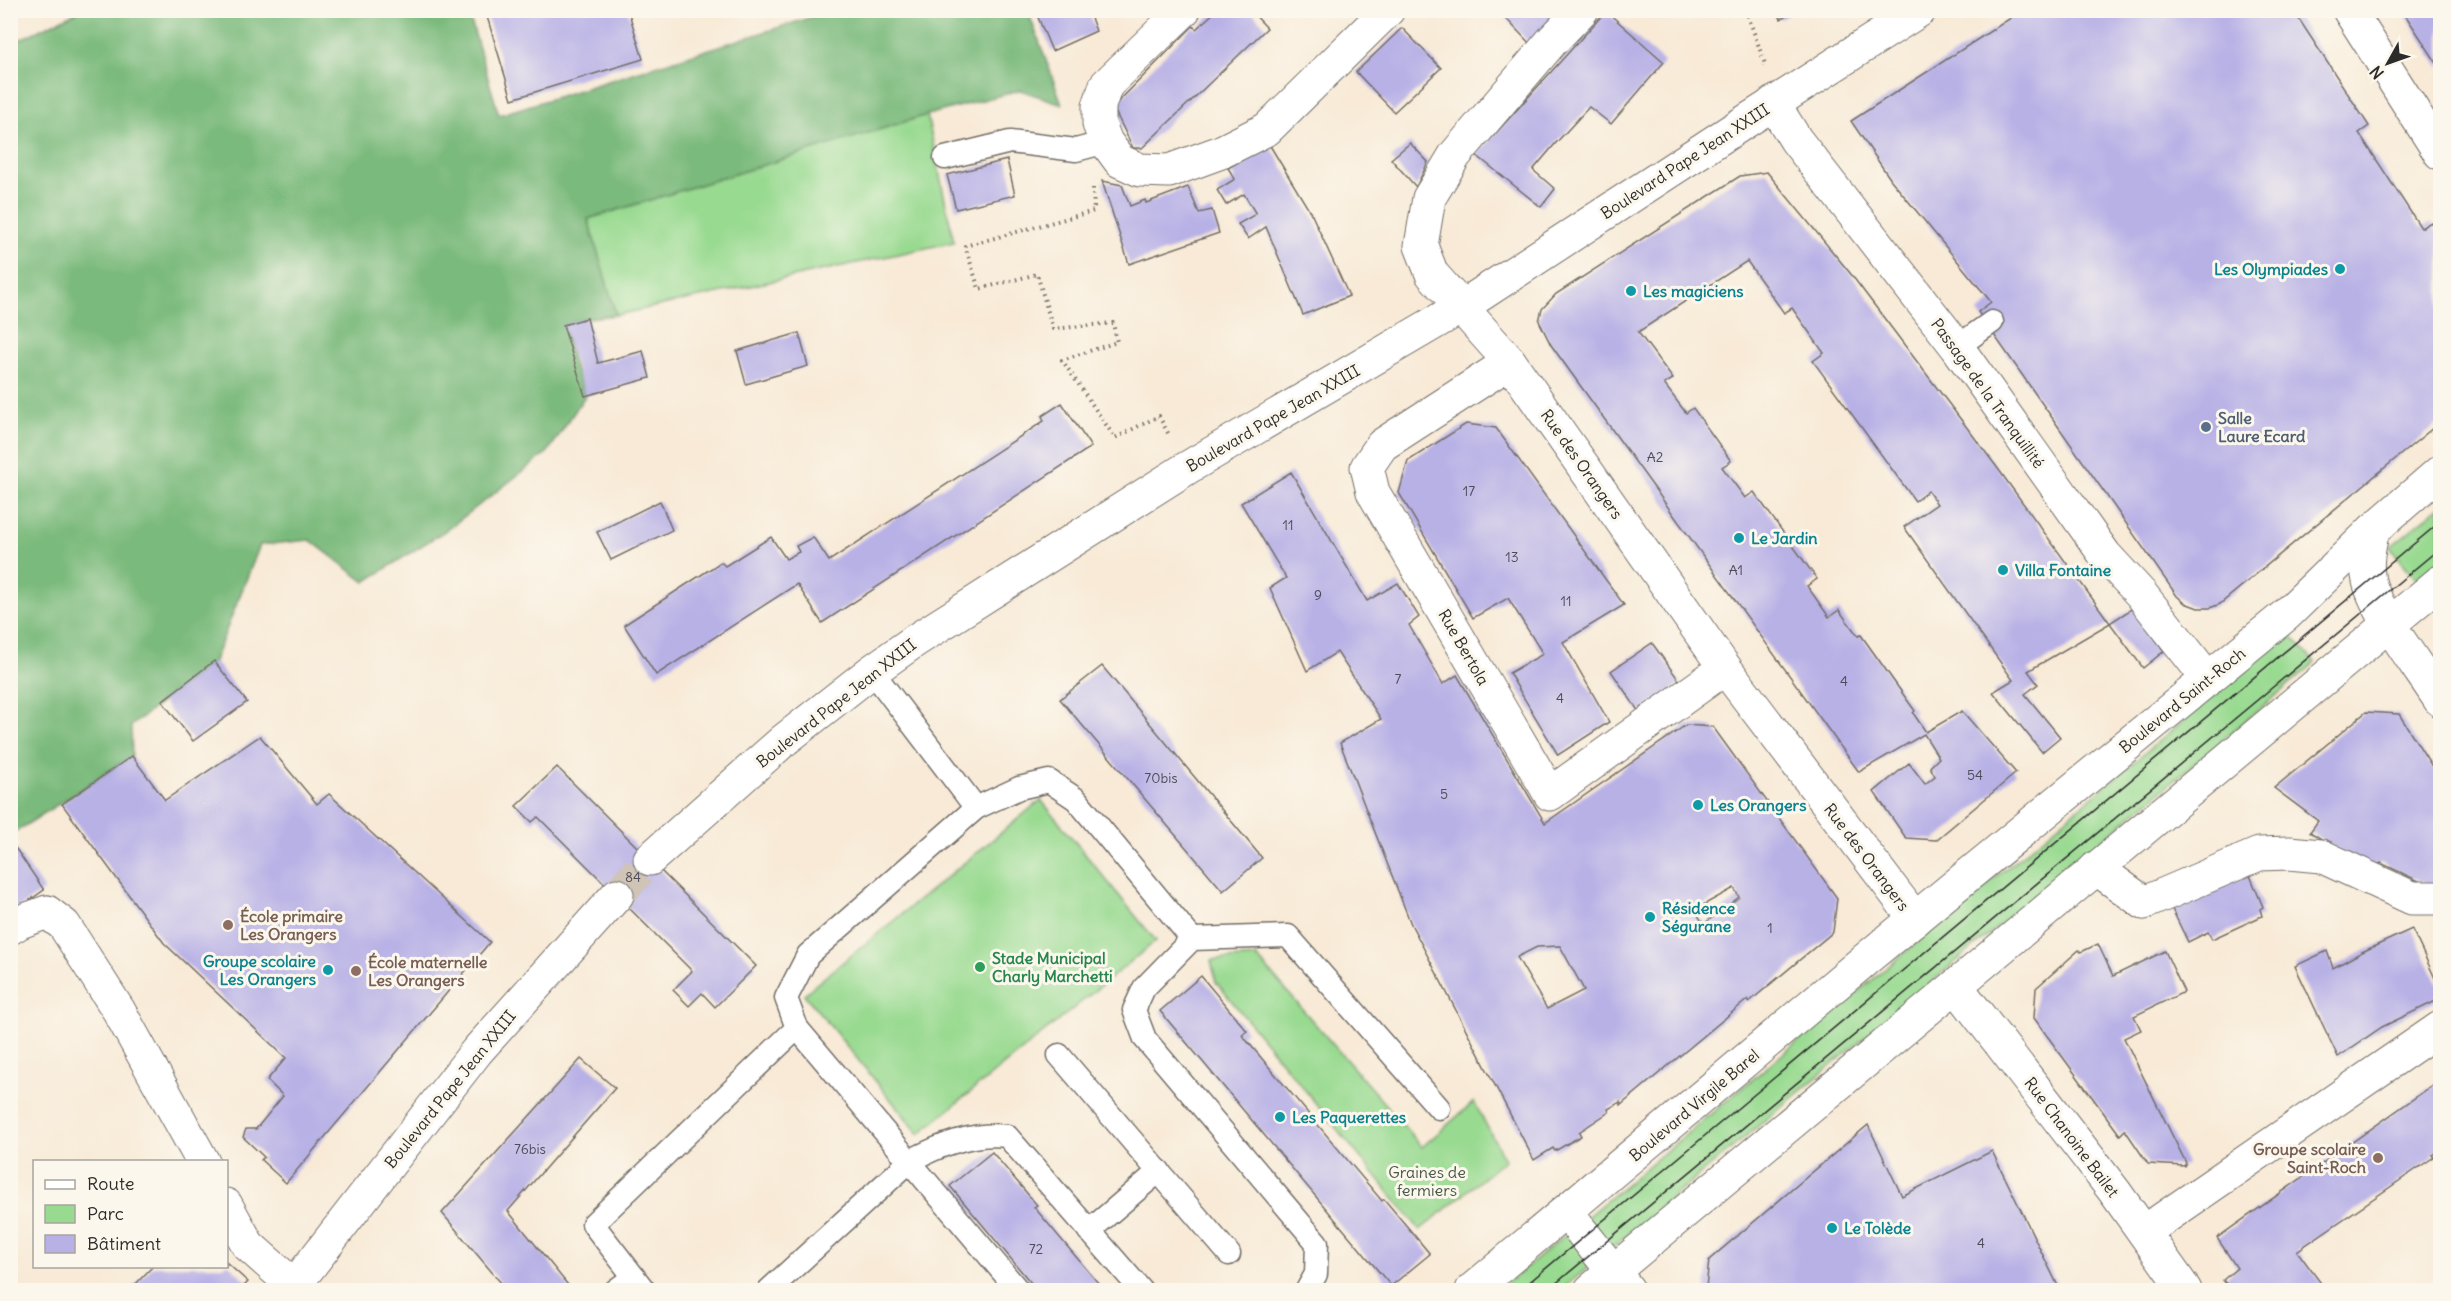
<svg xmlns="http://www.w3.org/2000/svg" width="2451" height="1301" font-family="Delius,sans-serif">
	<style>
		.green { fill: #99da91; stroke: #62825e; stroke-width: 1.5 }
		.forest { fill: #7aba7b; stroke: #527253; stroke-width: 1.5 }
		.building { fill: #b8b1e6; fill-rule: evenodd }
		.lines { fill: none; stroke-linecap: round; stroke-linejoin: round }
		.street-tunnel { stroke: #cfc4b5; stroke-width: 33; stroke-dasharray: 33 16; stroke-linecap: butt }
		.lane-casing { stroke: #736e67; stroke-width: 25 }
		.street-casing { stroke: #736e67; stroke-width: 35 }
		.secondary-casing { stroke: #736e67; stroke-width: 35 }
		.path { stroke: #736e67; stroke-width: 4; stroke-dasharray: 1.5 4.5; stroke-linecap: butt }
		.lane { stroke: #fff; stroke-width: 22 }
		.street { stroke: #fff; stroke-width: 33 }
		.secondary { stroke: #fff; stroke-width: 33 }
		.tram { stroke: #2b2b2b; stroke-width: 1.5 }
		.culture-dot { fill: #0f9aa8; stroke: #fbf7ec; stroke-width: 2 }
		.service-dot { fill: #5c6f8a; stroke: #fbf7ec; stroke-width: 2 }
		.education-dot { fill: #8d6e63; stroke: #fbf7ec; stroke-width: 2 }
		.leisure-dot { fill: #2e9e5b; stroke: #fbf7ec; stroke-width: 2 }
		.labels { text-anchor: middle; stroke-width: 6; stroke-linejoin: round; paint-order: stroke }
		.number-label { font-size: 14px; fill: #4e4c5a }
		.street-label { font-size: 16px; fill: #2b2b2b; stroke: #fbf7ec }
		.culture-label { font-size: 16px; font-weight: bold; fill: #0d838f; stroke: #fbf7ec; text-anchor: start }
		.service-label { font-size: 16px; font-weight: bold; fill: #4e5e75; stroke: #fbf7ec; text-anchor: start }
		.education-label { font-size: 16px; font-weight: bold; fill: #785e54; stroke: #fbf7ec; text-anchor: start }
		.leisure-label { font-size: 16px; font-weight: bold; fill: #27864d; stroke: #fbf7ec; text-anchor: start }
		.park-label { font-size: 16px; fill: #465744; stroke: #fbf7ec }
	</style>
	<rect width="100%" height="100%" fill="#fbf7ec"/>
	<filter id="ink" filterUnits="userSpaceOnUse"><feTurbulence type="fractalNoise" baseFrequency=".0167" numOctaves="2"/><feDisplacementMap in="SourceGraphic" scale="12" xChannelSelector="R" yChannelSelector="G"/><feConvolveMatrix kernelMatrix="1 2 1 2 8 2 1 2 1" color-interpolation-filters="sRGB"/></filter>
	<filter id="wash" filterUnits="userSpaceOnUse"><feTurbulence type="fractalNoise" baseFrequency=".008" numOctaves="4" result="noise"/><feDisplacementMap in="SourceGraphic" scale="24" xChannelSelector="R" yChannelSelector="G"/><feGaussianBlur stdDeviation="1.35" result="paint"/><feColorMatrix in="noise" values="0 0 0 0 0 0 0 0 0 0 0 0 0 0 0 0 0 1.4 0 .05"/><feComposite in="paint" operator="in"/></filter>
	<g filter="url(#wash)">
		<rect width="100%" height="100%" fill="#f8ead7"/>
		<g class="green">
			<polygon points="927,115 954,242 616,315 588,219"/>
			<polygon points="2440,506 2440,559 2416,579 2390,547"/>
			<polygon points="2289,633 2315,663 1561,1290 1499,1290"/>
			<polygon points="1041,800 1156,941 919,1134 804,994"/>
			<polygon points="1257,957 1422,1147 1474,1102 1505,1160 1420,1230 1216,982 1211,960"/>
		</g>
		<polygon class="forest" points="79,11 468,11 499,115 831,11 1028,11 1062,104 1020,90 927,115 588,219 616,315 587,318 563,325 573,364 585,396 548,452 448,529 365,582 310,540 260,545 214,661 131,726 132,756 17,831 10,824 10,44"/>
		<g id="blocks">
			<g class="building">
				<polygon points="485,10 628,10 643,59 512,99"/>
				<polygon points="1035,10 1088,10 1096,31 1052,51"/>
				<polygon points="1217,10 1250,10 1267,28 1142,148 1133,148 1113,107 1193,26 1196,29"/>
				<polygon points="1498,10 1556,10 1562,16 1532,46"/>
				<polygon points="1776,10 1797,10 1781,19"/>
				<polygon points="2023,10 2293,10 2369,126 2359,133 2421,228 2431,222 2440,236 2440,422 2220,604 2210,608 2198,608 2185,603 2177,596 1978,312 1991,302 1891,180 1851,121"/>
				<polygon points="2402,10 2440,10 2440,68"/>
				<polygon points="1606,11 1664,62 1611,124 1589,107 1555,144 1533,170 1555,189 1541,207 1476,155"/>
				<polygon points="1402,28 1441,68 1394,112 1356,72"/>
				<polygon points="1410,143 1428,162 1416,187 1391,159"/>
				<polygon points="1269,144 1312,215 1349,296 1303,315 1266,227 1248,239 1238,224 1256,214 1244,194 1226,205 1217,190 1235,179 1228,168"/>
				<polygon points="1007,160 1015,195 956,209 947,175"/>
				<polygon points="1767,172 1850,273 1996,466 2110,623 2133,608 2164,651 2143,668 2110,623 2028,671 2038,684 2025,694 2060,737 2042,752 1993,692 2013,680 1904,527 1937,504 1928,491 1915,501 1813,361 1824,353 1792,308 1784,313 1747,261 1638,332 1673,379 1664,384 1686,413 1693,408 1731,461 1722,467 1745,498 1754,492 1817,579 1807,586 1829,617 1839,610 1858,636 1861,635 1915,711 1913,713 1926,732 1962,711 2016,773 1936,840 1906,838 1874,792 1909,763 1925,784 1935,776 1930,767 1939,758 1924,734 1859,772 1551,345 1539,321 1542,309 1556,294 1740,176"/>
				<polygon points="1102,181 1122,185 1130,206 1145,200 1146,203 1188,187 1199,213 1212,210 1219,233 1129,264"/>
				<polygon points="587,318 598,363 643,351 650,378 585,396 563,325"/>
				<polygon points="799,333 808,366 746,384 737,351"/>
				<polygon points="1062,403 1091,447 822,623 797,584 656,675 624,625 721,562 725,566 771,537 786,559 799,552 796,546 813,537 829,561 1044,421 1042,416"/>
				<polygon points="1466,424 1496,428 1624,605 1563,642 1609,722 1558,755 1509,673 1543,654 1508,598 1473,618 1399,493 1408,461"/>
				<path d="M 1291,472 L 1367,601 L 1398,583 L 1419,617 L 1409,625 L 1443,684 L 1457,675 L 1545,823 L 1686,725 L 1713,727 L 1837,898 L 1833,932 L 1749,1002 L 1748,999 L 1621,1105 L 1620,1102 L 1608,1109 L 1609,1112 L 1579,1132 L 1581,1136 L 1555,1151 L 1553,1148 L 1534,1160 L 1411,924 L 1340,743 L 1381,719 L 1337,652 L 1307,671 L 1270,588 L 1286,578 L 1241,503 ZM 1734,888 L 1739,897 L 1704,924 L 1694,910 ZM 1560,946 L 1584,990 L 1547,1009 L 1517,957 L 1537,947 Z"/>
				<polygon points="660,501 672,530 611,560 597,532"/>
				<polygon points="1652,643 1681,683 1639,712 1611,671"/>
				<polygon points="214,661 247,702 193,741 162,701"/>
				<polygon points="1102,666 1262,858 1223,891 1060,699"/>
				<polygon points="2366,712 2399,714 2440,779 2440,891 2381,863 2369,869 2310,832 2318,821 2274,788"/>
				<polygon points="260,736 317,804 329,794 490,942 286,1183 261,1160 264,1157 243,1137 246,1129 256,1129 283,1096 267,1080 286,1058 164,943 62,804 132,756 165,800"/>
				<polygon points="557,767 756,966 715,1007 702,993 689,1006 673,990 692,971 538,817 532,822 516,806"/>
				<polygon points="16,849 44,890 10,914 10,856"/>
				<polygon points="2249,873 2263,907 2260,909 2262,916 2212,939 2208,932 2188,942 2171,907"/>
				<polygon points="2412,929 2440,989 2440,999 2382,1027 2338,1057 2295,966 2327,951 2333,968 2362,952"/>
				<polygon points="2098,944 2113,976 2165,951 2184,992 2134,1016 2141,1030 2124,1038 2186,1163 2184,1166 2148,1164 2125,1130 2120,1135 2034,1018 2036,988 2079,950 2081,952"/>
				<polygon points="1201,976 1247,1031 1242,1035 1382,1201 1384,1199 1430,1254 1391,1286 1160,1011"/>
				<polygon points="581,1059 615,1088 508,1211 572,1290 507,1290 442,1213"/>
				<polygon points="2440,1080 2440,1149 2432,1155 2434,1157 2297,1251 2326,1290 2231,1290 2223,1280 2237,1268 2217,1238"/>
				<polygon points="1868,1125 1902,1196 1992,1151 2060,1290 1708,1290 1706,1288 1709,1260"/>
				<polygon points="992,1152 1037,1205 1034,1207 1104,1290 1037,1290 950,1186"/>
				<polygon points="226,1262 248,1282 240,1290 130,1290 153,1266 226,1266"/>
			</g>
		</g>
	</g>
	<g filter="url(#ink)">
		<use href="#blocks" fill-opacity="0" stroke="#736e67" stroke-width="1.5"/>
		<g class="lines">
			<polyline class="street-tunnel" points="617,895 650,859"/>
			<g class="lane-casing">
				<g id="lane">
					<polyline points="945,158 1010,142 1076,150 1106,142"/>
					<polyline points="1957,347 1992,322"/>
					<polyline points="976,808 1019,788 1049,781 1076,799 1192,939"/>
					<polyline points="797,1028 1018,1290"/>
					<polyline points="1059,1055 1229,1254"/>
					<polyline points="1089,1231 1159,1171"/>
					<polyline points="616,1290 634,1277"/>
					<polyline points="644,1290 593,1224 797,1028 786,998 808,955 976,808 872,671"/>
					<path d="M 769,1290 L 910,1161 C 940,1145 973,1132 1007,1136 L 1141,1290"/>
					<polyline points="1307,1290 1316,1274 1317,1243 1145,1039 1134,1010 1144,988 1192,939 1288,936 1439,1108"/>
				</g>
			</g>
			<g class="street-casing">
				<g id="street">
					<polyline points="1184,10 1106,85 1099,106 1099,124 1106,142 1120,161 1140,170 1169,171 1221,152 1267,129 1388,10"/>
					<polyline points="1582,10 1552,41 1455,155 1429,198 1421,246 1432,274 1510,362 1725,668 1915,919"/>
					<polyline points="2349,10 2440,153"/>
					<polyline points="1773,103 1796,140 1957,347 2105,555 2141,594 2208,679"/>
					<polyline points="1510,362 1382,445 1367,467 1373,492 1550,794 1725,668"/>
					<path d="M 2373,530 C 2369,547 2365,564 2369,581 C 2377,614 2421,670 2440,700"/>
					<polyline points="650,859 783,741 872,671 916,640 1187,468 1463,306 1737,127 1920,10"/>
					<polyline points="2096,868 2144,903 2259,854 2289,853 2321,856 2412,898 2440,898"/>
					<polyline points="10,928 20,922 47,912 64,925 119,1011 203,1162"/>
					<polyline points="1956,986 2115,1192 2185,1290"/>
					<polyline points="226,1205 248,1245 294,1286"/>
					<polyline points="1566,1212 1628,1290"/>
					<polyline points="2144,1232 2440,1028"/>
					<polyline points="291,1290 477,1051 617,895"/>
				</g>
			</g>
			<g class="secondary-casing">
				<g id="secondary">
					<polyline points="1472,1290 1872,954 2287,614 2373,530 2440,472"/>
					<polyline points="1591,1290 2440,582"/>
				</g>
			</g>
			<g class="path">
				<polyline points="1746,10 1765,64 1763,66"/>
				<polyline points="1093,188 1094,211 965,246 979,289 1037,274 1053,329 1113,323 1117,342 1062,360 1115,438 1159,416 1169,435"/>
			</g>
			<use href="#lane" class="lane"/>
			<use href="#street" class="street"/>
			<use href="#secondary" class="secondary"/>
			<g class="tram">
				<polyline points="1520,1290 2440,522"/>
				<polyline points="1548,1290 2440,548"/>
			</g>
		</g>
	</g>
	<g class="culture-dot">
		<circle cx="2340" cy="269" r="6"/>
		<circle cx="1631" cy="291" r="6"/>
		<circle cx="1739" cy="538" r="6"/>
		<circle cx="2003" cy="570" r="6"/>
		<circle cx="1698" cy="805" r="6"/>
		<circle cx="1650" cy="917" r="6"/>
		<circle cx="328" cy="970" r="6"/>
		<circle cx="1280" cy="1117" r="6"/>
		<circle cx="1832" cy="1228" r="6"/>
	</g>
	<circle class="service-dot" cx="2206" cy="427" r="6"/>
	<g class="education-dot">
		<circle cx="228" cy="925" r="6"/>
		<circle cx="356" cy="971" r="6"/>
		<circle cx="2378" cy="1158" r="6"/>
	</g>
	<circle class="leisure-dot" cx="980" cy="967" r="6"/>
	<g class="labels">
		<g class="number-label">
			<text x="1655" y="462">A2</text>
			<text x="1469" y="496">17</text>
			<text x="1288" y="530">11</text>
			<text x="1512" y="562">13</text>
			<text x="1736" y="575">A1</text>
			<text x="1318" y="600">9</text>
			<text x="1566" y="606">11</text>
			<text x="1398" y="684">7</text>
			<text x="1844" y="686">4</text>
			<text x="1560" y="703">4</text>
			<text x="1975" y="780">54</text>
			<text x="1161" y="783">70bis</text>
			<text x="1444" y="799">5</text>
			<text x="633" y="882">84</text>
			<text x="1770" y="933">1</text>
			<text x="530" y="1154">76bis</text>
			<text x="1981" y="1248">4</text>
			<text x="1036" y="1254">72</text>
		</g>
		<g class="street-label">
			<text transform="translate(1685 161) rotate(-33)" y="6">Boulevard Pape Jean XXIII</text>
			<text transform="translate(1988 393) rotate(54)" y="6">Passage de la Tranquillité</text>
			<text transform="translate(1273 418) rotate(-30)" y="6">Boulevard Pape Jean XXIII</text>
			<text transform="translate(1582 464) rotate(55)" y="6">Rue des Orangers</text>
			<text transform="translate(1464 647) rotate(60)" y="6">Rue Bertola</text>
			<text transform="translate(2182 700) rotate(-39)" y="6">Boulevard Saint-Roch</text>
			<text transform="translate(836 703) rotate(-38)" y="6">Boulevard Pape Jean XXIII</text>
			<text transform="translate(1867 857) rotate(53)" y="6">Rue des Orangers</text>
			<text transform="translate(450 1089) rotate(-51)" y="6">Boulevard Pape Jean XXIII</text>
			<text transform="translate(1694 1105) rotate(-40)" y="6">Boulevard Virgile Barel</text>
			<text transform="translate(2072 1137) rotate(53)" y="6">Rue Chanoine Bailet</text>
		</g>
		<g class="culture-label">
			<text x="2328" y="275" text-anchor="end">Les Olympiades</text>
			<text x="1643" y="297">Les magiciens</text>
			<text x="1751" y="544">Le Jardin</text>
			<text x="2015" y="576">Villa Fontaine</text>
			<text x="1710" y="811">Les Orangers</text>
			<text x="1662" y="914">Résidence<tspan x="1662" dy="18">Ségurane</tspan></text>
			<text x="316" y="967" text-anchor="end">Groupe scolaire<tspan x="316" dy="18">Les Orangers</tspan></text>
			<text x="1292" y="1123">Les Paquerettes</text>
			<text x="1844" y="1234">Le Tolède</text>
		</g>
		<g class="service-label">
			<text x="2218" y="424">Salle<tspan x="2218" dy="18">Laure Ecard</tspan></text>
		</g>
		<g class="education-label">
			<text x="240" y="922">École primaire<tspan x="240" dy="18">Les Orangers</tspan></text>
			<text x="368" y="968">École maternelle<tspan x="368" dy="18">Les Orangers</tspan></text>
			<text x="2366" y="1155" text-anchor="end">Groupe scolaire<tspan x="2366" dy="18">Saint-Roch</tspan></text>
		</g>
		<g class="leisure-label">
			<text x="992" y="964">Stade Municipal<tspan x="992" dy="18">Charly Marchetti</tspan></text>
		</g>
		<g class="park-label">
			<text x="1427" y="1178">Graines de<tspan x="1427" dy="18">fermiers</tspan></text>
		</g>
	</g>
	<rect width="2451" height="1301" fill="none" stroke="#fbf7ec" stroke-width="36"/>
	<rect x="33" y="1160" width="195" height="108" fill="#fbf7ec" stroke="#a8a59f" stroke-width="1.5"/>
	<rect x="45" y="1180" width="30" height="9" fill="#ffffff" stroke="#a8a59f" stroke-width="1.5"/>
	<text x="87" y="1190" font-size="18" fill="#2b2b2b">Route</text>
	<rect x="45" y="1205" width="30" height="18" fill="#99da91" stroke="#a8a59f" stroke-width="1.5"/>
	<text x="87" y="1220" font-size="18" fill="#2b2b2b">Parc</text>
	<rect x="45" y="1235" width="30" height="18" fill="#b8b1e6" stroke="#a8a59f" stroke-width="1.5"/>
	<text x="87" y="1250" font-size="18" fill="#2b2b2b">Bâtiment</text>
	<g transform="translate(2388 63) rotate(230)" stroke="#fbf7ec" stroke-width="4.5" paint-order="stroke">
	<path d="M0-4.5L10 22L0 15L-10 22Z" fill="#2b2b2b"/>
	<text y="-9" font-size="16" font-weight="bold" text-anchor="middle" fill="#2b2b2b">N</text>
	</g>
</svg>
